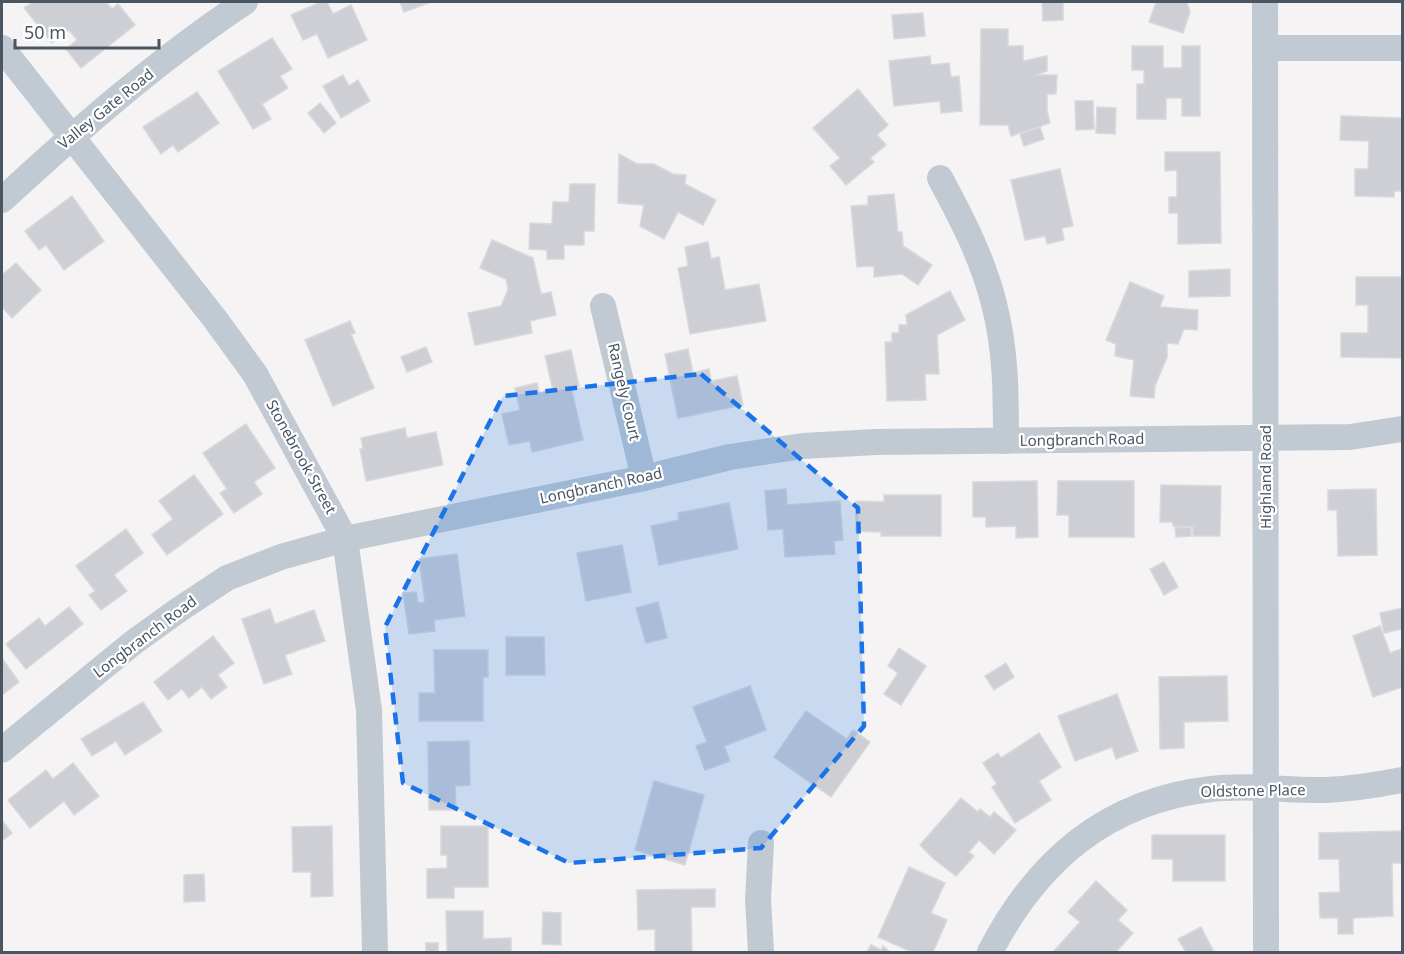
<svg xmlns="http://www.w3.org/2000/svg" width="1404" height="954" font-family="'Noto Sans',sans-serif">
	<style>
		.building { fill: #cdcfd5; stroke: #d7d9de; stroke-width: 1.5 }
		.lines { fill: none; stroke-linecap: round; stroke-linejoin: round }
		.minor { stroke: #c1cad2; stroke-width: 26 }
		.marked { fill: #1a73e8; fill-opacity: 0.2; stroke: #1a73e8; stroke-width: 4.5; stroke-dasharray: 12 8; stroke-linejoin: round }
		.labels { text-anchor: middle; stroke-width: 4.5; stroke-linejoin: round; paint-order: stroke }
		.street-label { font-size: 15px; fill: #4a5661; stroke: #fff }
	</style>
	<rect width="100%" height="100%" fill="#f5f3f3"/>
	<g class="building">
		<polygon points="33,2 106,2 112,9 118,4 135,25 81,68 66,49 77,40 69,30 52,43 24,8"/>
		<polygon points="321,2 327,2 333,14 351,5 367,40 328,58 317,34 303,40 291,15"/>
		<polygon points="400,2 431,2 404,12"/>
		<polygon points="1042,2 1063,2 1063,20 1043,21"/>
		<polygon points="1156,2 1187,2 1190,12 1183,33 1149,22"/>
		<polygon points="923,13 925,36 894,39 892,15"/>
		<polygon points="981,29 1008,29 1008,46 1023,46 1023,61 1047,56 1047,71 1035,75 1057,75 1056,94 1047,94 1047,111 1050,123 1011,136 1008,125 980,125"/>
		<polygon points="272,38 292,69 280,76 288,88 262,104 271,119 253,129 218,71"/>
		<polygon points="1132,46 1163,46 1163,68 1182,68 1182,46 1200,46 1200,116 1182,116 1182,98 1166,98 1166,119 1137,119 1137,84 1144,84 1144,70 1132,70"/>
		<polygon points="930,56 931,65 949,63 951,77 959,76 962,111 941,113 940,101 894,106 889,61"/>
		<polygon points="343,75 349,86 358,80 370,101 341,118 323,86"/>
		<polygon points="858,89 888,125 877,135 886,145 870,158 874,162 846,185 830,166 840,158 813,128"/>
		<polygon points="197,92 219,123 178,152 173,145 161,154 143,127"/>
		<polygon points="1075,101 1093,101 1094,129 1076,130"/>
		<polygon points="320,103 336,123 324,133 308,113"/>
		<polygon points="1097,107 1116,108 1115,134 1096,133"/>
		<polygon points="1341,116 1402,118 1402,191 1394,191 1394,197 1355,196 1355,169 1368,169 1369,141 1340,140"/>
		<polygon points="1040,127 1044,139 1024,146 1020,134"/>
		<polygon points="1165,152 1220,152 1221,243 1178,244 1178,213 1169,213 1169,197 1177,197 1177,170 1165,171"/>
		<polygon points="619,154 637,164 654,164 673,174 686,175 685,184 716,200 703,225 678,212 664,239 640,226 644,205 618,203"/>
		<polygon points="1060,169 1073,226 1062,228 1064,240 1047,244 1045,236 1025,240 1011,180"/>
		<polygon points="570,184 595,184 594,231 584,231 584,245 564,245 564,259 547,259 547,250 529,249 530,223 552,224 553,202 569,202"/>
		<polygon points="894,194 898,232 902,232 903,246 932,265 918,285 902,274 874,277 874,266 857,267 851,206 868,205 868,196"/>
		<polygon points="72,196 104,241 64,270 46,245 39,250 25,231"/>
		<polygon points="492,240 533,258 541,294 551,292 556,315 530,321 532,333 475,345 468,313 501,306 508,290 506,279 480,268"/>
		<polygon points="708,242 711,259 719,257 725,290 759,284 766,321 690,334 678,268 688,266 685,247"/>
		<polygon points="16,263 41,290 12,318 2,307 2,273 3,274"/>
		<polygon points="1230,269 1230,296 1189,297 1189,271"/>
		<polygon points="1356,277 1402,277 1402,358 1341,357 1341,333 1368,333 1368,305 1356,305"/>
		<polygon points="1130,282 1164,296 1160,307 1198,310 1197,330 1184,329 1178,344 1167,343 1167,357 1155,386 1154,398 1130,396 1134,360 1115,356 1116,344 1106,340"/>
		<polygon points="950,291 965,320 937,335 939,374 925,374 926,400 887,401 885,342 892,342 892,333 899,333 899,325 907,325 906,315"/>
		<polygon points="350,321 355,333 351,334 374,388 333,406 305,340"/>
		<polygon points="426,347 432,362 407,372 401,357"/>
		<polygon points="688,349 693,373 709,369 711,381 737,376 743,405 678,418 665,354"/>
		<polygon points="571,350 579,386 571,387 583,440 532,452 530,441 509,445 502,414 520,410 515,388 537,383 539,393 553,390 545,356"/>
		<polygon points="246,424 275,468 254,482 262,494 234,513 220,493 227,489 203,453"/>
		<polygon points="405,428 407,438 436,432 443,465 366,481 360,449 363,448 361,438"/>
		<polygon points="194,475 223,514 167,555 152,535 173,519 159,501"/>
		<polygon points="1037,481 1038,537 1016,538 1016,526 986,527 986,517 973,517 973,482"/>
		<polygon points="1058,481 1134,481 1134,537 1069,537 1069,515 1057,515"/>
		<polygon points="1161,485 1221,486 1220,536 1193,536 1193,527 1173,526 1173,522 1160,522"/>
		<polygon points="786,489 787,505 840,501 843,540 834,541 835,554 785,557 783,529 768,530 765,491"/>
		<polygon points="1376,489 1377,555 1338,556 1337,510 1328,510 1328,490"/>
		<polygon points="884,495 941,495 941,536 881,536 881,532 856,531 856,501 884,502"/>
		<polygon points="729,503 738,549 659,565 651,526 679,520 678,513"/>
		<polygon points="1191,527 1191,536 1176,537 1175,528"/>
		<polygon points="126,529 143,553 114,575 127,591 101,610 89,595 95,591 76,566"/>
		<polygon points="622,545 631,592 586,601 577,553"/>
		<polygon points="457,554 465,616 434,620 435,631 409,634 403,593 416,592 418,603 425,602 419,559"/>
		<polygon points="1164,562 1178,587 1164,595 1150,569"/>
		<polygon points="658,602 667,638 646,643 636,608"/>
		<polygon points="69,607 83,624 26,669 6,644 39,618 45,626"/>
		<polygon points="1402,608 1402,629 1384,633 1380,613"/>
		<polygon points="270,609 275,624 314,610 325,641 285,655 292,674 264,684 242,619"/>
		<polygon points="1380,626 1390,653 1401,649 1402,687 1373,697 1353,636"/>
		<polygon points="213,636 234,663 218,675 227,687 211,699 202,687 189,698 182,689 168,700 154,682"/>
		<polygon points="506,637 544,637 545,675 506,675"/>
		<polygon points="899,648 926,666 901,705 884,694 898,673 888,666"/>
		<polygon points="434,650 488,650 488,677 483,677 483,721 419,721 419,693 435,693"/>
		<polygon points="2,658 19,682 2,695"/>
		<polygon points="1006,663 1014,677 994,690 985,676"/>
		<polygon points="1227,676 1228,721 1184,722 1184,748 1160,749 1159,677"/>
		<polygon points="750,686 766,730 724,746 730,761 705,770 696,746 707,742 693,707"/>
		<polygon points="1117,694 1138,751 1116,759 1112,747 1075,761 1058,716"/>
		<polygon points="143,702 162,731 125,755 116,741 92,756 81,739"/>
		<polygon points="806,711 847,739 853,730 870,742 831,797 774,757"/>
		<polygon points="1039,733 1061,767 1039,781 1051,800 1015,823 992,787 997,784 983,763 998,753 1001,758"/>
		<polygon points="469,741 470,785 455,786 456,810 429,810 428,742"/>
		<polygon points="73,763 99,796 74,815 64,801 30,828 8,800 46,770 53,779"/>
		<polygon points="654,781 704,795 685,865 635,850"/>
		<polygon points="961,798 978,812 980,809 990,817 994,812 1016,830 994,854 979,840 969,852 974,856 956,876 934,859 920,845"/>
		<polygon points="2,820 12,833 2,841"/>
		<polygon points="332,826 333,896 311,897 311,872 293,872 292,827"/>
		<polygon points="441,826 488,826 488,887 454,887 454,898 427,898 427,869 447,868 447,855 441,855"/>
		<polygon points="1402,831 1402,863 1392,863 1393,916 1353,918 1353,934 1338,934 1338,918 1320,918 1319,893 1340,892 1339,859 1319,859 1319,833"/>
		<polygon points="1152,835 1225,835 1225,881 1173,881 1173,859 1152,859"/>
		<polygon points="909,867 945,883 931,913 947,920 933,952 912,952 878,937"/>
		<polygon points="204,874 205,901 184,902 184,875"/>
		<polygon points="1096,881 1127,910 1118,920 1133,933 1116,952 1053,952 1080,922 1068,912"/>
		<polygon points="715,889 715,907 691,907 692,952 655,952 655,929 638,930 637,890"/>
		<polygon points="446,911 483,911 483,939 511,938 511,952 447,952"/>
		<polygon points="543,912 561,913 561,945 542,944"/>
		<polygon points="1201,927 1214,952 1186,952 1178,939"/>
		<rect x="426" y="943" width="12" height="9"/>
		<polygon points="871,945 881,950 883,946 890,952 867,952"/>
	</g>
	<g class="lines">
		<g class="minor">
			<polyline points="1265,2 1266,952"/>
			<polyline points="2,48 215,319 255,374 345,539 369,710 375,952"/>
			<polyline points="1265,48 1402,48"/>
			<path d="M 940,178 C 962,219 983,259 994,304 C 1006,349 1006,395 1006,441"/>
			<path d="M 2,200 C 79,129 158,60 245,2"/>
			<polyline points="603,306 644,478"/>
			<polyline points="2,750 134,642 180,609 227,578 281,557 345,539 644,478 730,457 803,446 876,442 1350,437 1402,429"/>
			<polyline points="761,952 758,900 761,843"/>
			<path d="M 990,952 C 1037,861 1106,801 1211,789 C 1249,784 1288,791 1325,790 C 1351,789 1377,785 1402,780"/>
		</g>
	</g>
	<path class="marked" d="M 701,374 L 858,508 L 864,726 L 761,848 L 569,863 L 403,783 L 385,627 L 503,396 Z"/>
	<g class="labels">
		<g class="street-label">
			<text transform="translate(106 109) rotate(-39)" y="5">Valley Gate Road</text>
			<text transform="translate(624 392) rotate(77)" y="5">Rangely Court</text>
			<text transform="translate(1082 440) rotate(-1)" y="5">Longbranch Road</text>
			<text transform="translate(301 457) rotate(61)" y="5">Stonebrook Street</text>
			<text transform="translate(1266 477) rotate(-90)" y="5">Highland Road</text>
			<text transform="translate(601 486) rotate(-12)" y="5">Longbranch Road</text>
			<text transform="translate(145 637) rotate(-37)" y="5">Longbranch Road</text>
			<text transform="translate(1253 791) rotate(-1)" y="5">Oldstone Place</text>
		</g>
	</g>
	<rect width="1404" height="954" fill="none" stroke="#4a5661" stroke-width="6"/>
	<path d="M15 39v9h144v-9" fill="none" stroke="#4a5661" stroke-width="3"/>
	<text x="24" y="39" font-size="18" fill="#4a5661" stroke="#ffffff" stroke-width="4.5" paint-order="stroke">50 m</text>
</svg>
